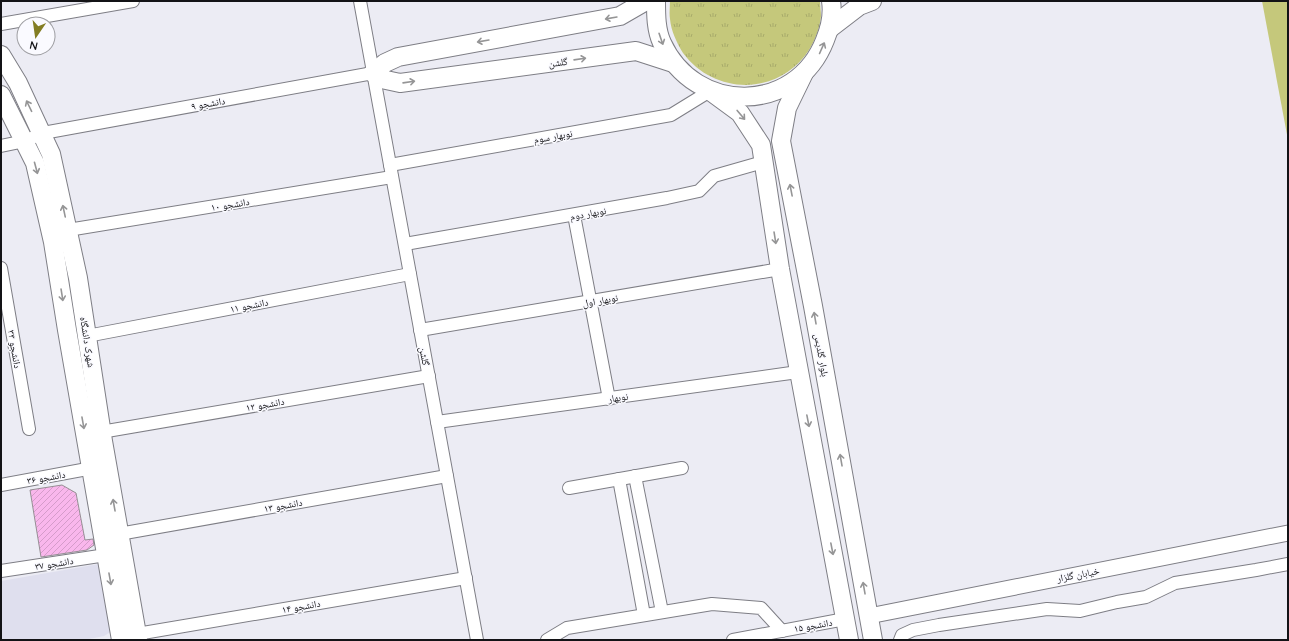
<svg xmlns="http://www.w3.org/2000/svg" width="1289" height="641" font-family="Quicksand,'Noto Naskh Arabic',sans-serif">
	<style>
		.built { fill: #dfdfee }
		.grass { fill: url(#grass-tufts) }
		.park { fill: #c5c87b }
		.building { fill: url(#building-hatch); stroke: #968f94 }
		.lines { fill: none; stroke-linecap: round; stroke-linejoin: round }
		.minor-casing { stroke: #7e7e85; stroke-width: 14 }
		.tertiary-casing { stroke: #7e7e85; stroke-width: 17 }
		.secondary-casing { stroke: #7e7e85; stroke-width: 20 }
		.minor { stroke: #fff; stroke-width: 12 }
		.tertiary { stroke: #fff; stroke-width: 15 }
		.secondary { stroke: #fff; stroke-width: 18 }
		.oneway { stroke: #959596 }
		.labels { text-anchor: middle; stroke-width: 3; stroke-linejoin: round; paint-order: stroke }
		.street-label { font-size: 10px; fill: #131316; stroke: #fafaff }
	</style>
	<defs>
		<pattern id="grass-tufts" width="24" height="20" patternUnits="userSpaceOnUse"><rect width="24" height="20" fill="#c5c87b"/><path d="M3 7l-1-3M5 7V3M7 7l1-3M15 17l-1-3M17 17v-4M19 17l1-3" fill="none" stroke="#a8ab6a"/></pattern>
		<pattern id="building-hatch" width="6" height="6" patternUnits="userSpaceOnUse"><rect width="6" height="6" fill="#f9b7ec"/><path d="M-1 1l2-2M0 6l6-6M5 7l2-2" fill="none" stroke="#d59cca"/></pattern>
	</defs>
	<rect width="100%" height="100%" fill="#ececf4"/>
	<polygon class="built" points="99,564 112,631 104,636 84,640 1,640 1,581"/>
	<path class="grass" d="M 670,1 L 820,1 C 820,6 821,11 821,16 C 820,28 815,40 809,50 C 779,96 715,96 683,53 C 677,43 671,31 670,19 C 669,13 670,7 670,1 Z"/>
	<polygon class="park" points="1262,1 1288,1 1288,140"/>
	<polygon class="building" points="62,485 76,493 85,540 93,539 94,545 87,550 41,557 30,490"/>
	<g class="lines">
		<g class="minor-casing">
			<g id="minor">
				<polyline points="360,1 477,640"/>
				<polyline points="1,24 133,1"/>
				<polyline points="1,146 25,141 43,133 373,73"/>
				<polyline points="390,165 671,115 710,91"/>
				<polyline points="574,215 609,399"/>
				<polyline points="68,230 392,177"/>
				<polyline points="405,244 667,198 699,191 714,176 763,162"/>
				<polyline points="1,268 29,429"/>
				<polyline points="420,330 780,269"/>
				<polyline points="87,336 410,274"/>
				<polyline points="437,422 798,372"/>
				<polyline points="101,432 429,376"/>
				<polyline points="635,476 662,612"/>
				<polyline points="619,479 644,615"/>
				<polyline points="1,485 98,467"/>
				<polyline points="569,488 682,468"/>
				<polyline points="119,534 447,476"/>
				<polyline points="1,571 106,555"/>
				<polyline points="137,634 466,578"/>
				<polyline points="547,640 567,628 712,604 761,608 782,631"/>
				<polyline points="733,640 845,619"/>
				<polyline points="900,640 902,635 913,630 939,625 1047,609 1080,611 1117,602 1146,597 1175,583 1256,570 1288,564"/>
			</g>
		</g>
		<g class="tertiary-casing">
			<polyline id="tertiary" points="869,616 1288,533"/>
		</g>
		<g class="secondary-casing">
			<g id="secondary">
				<polyline points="646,1 620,16 398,57 385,63 373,73 386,80 400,83 636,51 673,63"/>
				<path d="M 656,1 C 656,15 656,30 662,43 C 695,115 796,115 825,40 C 830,28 833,14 831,1"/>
				<polyline points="829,29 859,6 872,1"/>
				<polyline points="1,55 18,83 51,154 78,278 103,441 138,640"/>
				<polyline points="804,73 787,108 781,141 813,306 873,640"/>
				<polyline points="710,91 740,113 761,145 780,269 849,640"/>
				<polyline points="1,95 35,163 53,242 67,330 121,640"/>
			</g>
		</g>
		<use href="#minor" class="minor"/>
		<use href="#tertiary" class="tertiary"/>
		<use href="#secondary" class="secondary"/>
	</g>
	<defs><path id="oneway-shaft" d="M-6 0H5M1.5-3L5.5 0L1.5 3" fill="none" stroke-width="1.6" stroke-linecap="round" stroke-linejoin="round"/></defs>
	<g class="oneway">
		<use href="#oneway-shaft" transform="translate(611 18) rotate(170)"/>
		<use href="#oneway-shaft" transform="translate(661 39) rotate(71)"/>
		<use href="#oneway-shaft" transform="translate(483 41) rotate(170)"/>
		<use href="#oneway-shaft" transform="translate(822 48) rotate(-66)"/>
		<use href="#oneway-shaft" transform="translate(580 59) rotate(-8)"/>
		<use href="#oneway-shaft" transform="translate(409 82) rotate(-8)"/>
		<use href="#oneway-shaft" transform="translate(29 106) rotate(-116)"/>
		<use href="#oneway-shaft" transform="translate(741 115) rotate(50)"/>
		<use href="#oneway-shaft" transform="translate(36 168) rotate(75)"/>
		<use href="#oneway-shaft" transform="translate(791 190) rotate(-101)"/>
		<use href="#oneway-shaft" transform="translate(64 211) rotate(-102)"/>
		<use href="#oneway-shaft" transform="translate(775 238) rotate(81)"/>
		<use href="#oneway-shaft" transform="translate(62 295) rotate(81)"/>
		<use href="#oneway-shaft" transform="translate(815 318) rotate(-100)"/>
		<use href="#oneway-shaft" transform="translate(808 421) rotate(79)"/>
		<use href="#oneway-shaft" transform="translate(83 423) rotate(80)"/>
		<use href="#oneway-shaft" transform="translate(841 460) rotate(-100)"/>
		<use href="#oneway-shaft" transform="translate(114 505) rotate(-100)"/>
		<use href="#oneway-shaft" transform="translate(832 549) rotate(79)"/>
		<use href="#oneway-shaft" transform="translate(110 579) rotate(80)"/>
		<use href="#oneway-shaft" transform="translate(864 588) rotate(-100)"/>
	</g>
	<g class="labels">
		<g class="street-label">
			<text transform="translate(558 62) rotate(-8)" y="4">گلشن</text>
			<text transform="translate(208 103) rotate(-10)" y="4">دانشجو ۹</text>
			<text transform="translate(553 136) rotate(-10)" y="4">نوبهار سوم</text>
			<text transform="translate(230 204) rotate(-9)" y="4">دانشجو ۱۰</text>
			<text transform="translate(588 213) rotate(-10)" y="4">نوبهار دوم</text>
			<text transform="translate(600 300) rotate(-10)" y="4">نوبهار اول</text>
			<text transform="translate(249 305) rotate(-11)" y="4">دانشجو ۱۱</text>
			<text transform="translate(88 342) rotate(81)" y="4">شهرک دانشگاه</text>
			<text transform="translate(15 349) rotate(80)" y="4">دانشجو ۳۳</text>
			<text transform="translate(822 355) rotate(80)" y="4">بلوار گلدیس</text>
			<text transform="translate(425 356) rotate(79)" y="4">گلشن</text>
			<text transform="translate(618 397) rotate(-8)" y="4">نوبهار</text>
			<text transform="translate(265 404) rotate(-10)" y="4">دانشجو ۱۲</text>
			<text transform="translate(46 477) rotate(-10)" y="4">دانشجو ۳۶</text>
			<text transform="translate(283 505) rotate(-10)" y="4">دانشجو ۱۳</text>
			<text transform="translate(54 563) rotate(-9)" y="4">دانشجو ۳۷</text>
			<text transform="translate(1078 574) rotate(-11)" y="4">خیابان گلزار</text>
			<text transform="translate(301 606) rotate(-10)" y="4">دانشجو ۱۴</text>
			<text transform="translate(813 625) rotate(-10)" y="4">دانشجو ۱۵</text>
		</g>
	</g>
	<rect width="1289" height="641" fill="none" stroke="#131316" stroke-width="4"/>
	<g transform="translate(36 36) rotate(193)"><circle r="19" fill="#fafaff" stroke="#9e9ea2"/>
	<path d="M0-3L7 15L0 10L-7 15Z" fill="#837d23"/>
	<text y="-6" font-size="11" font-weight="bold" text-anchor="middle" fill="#131316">N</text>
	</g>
</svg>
